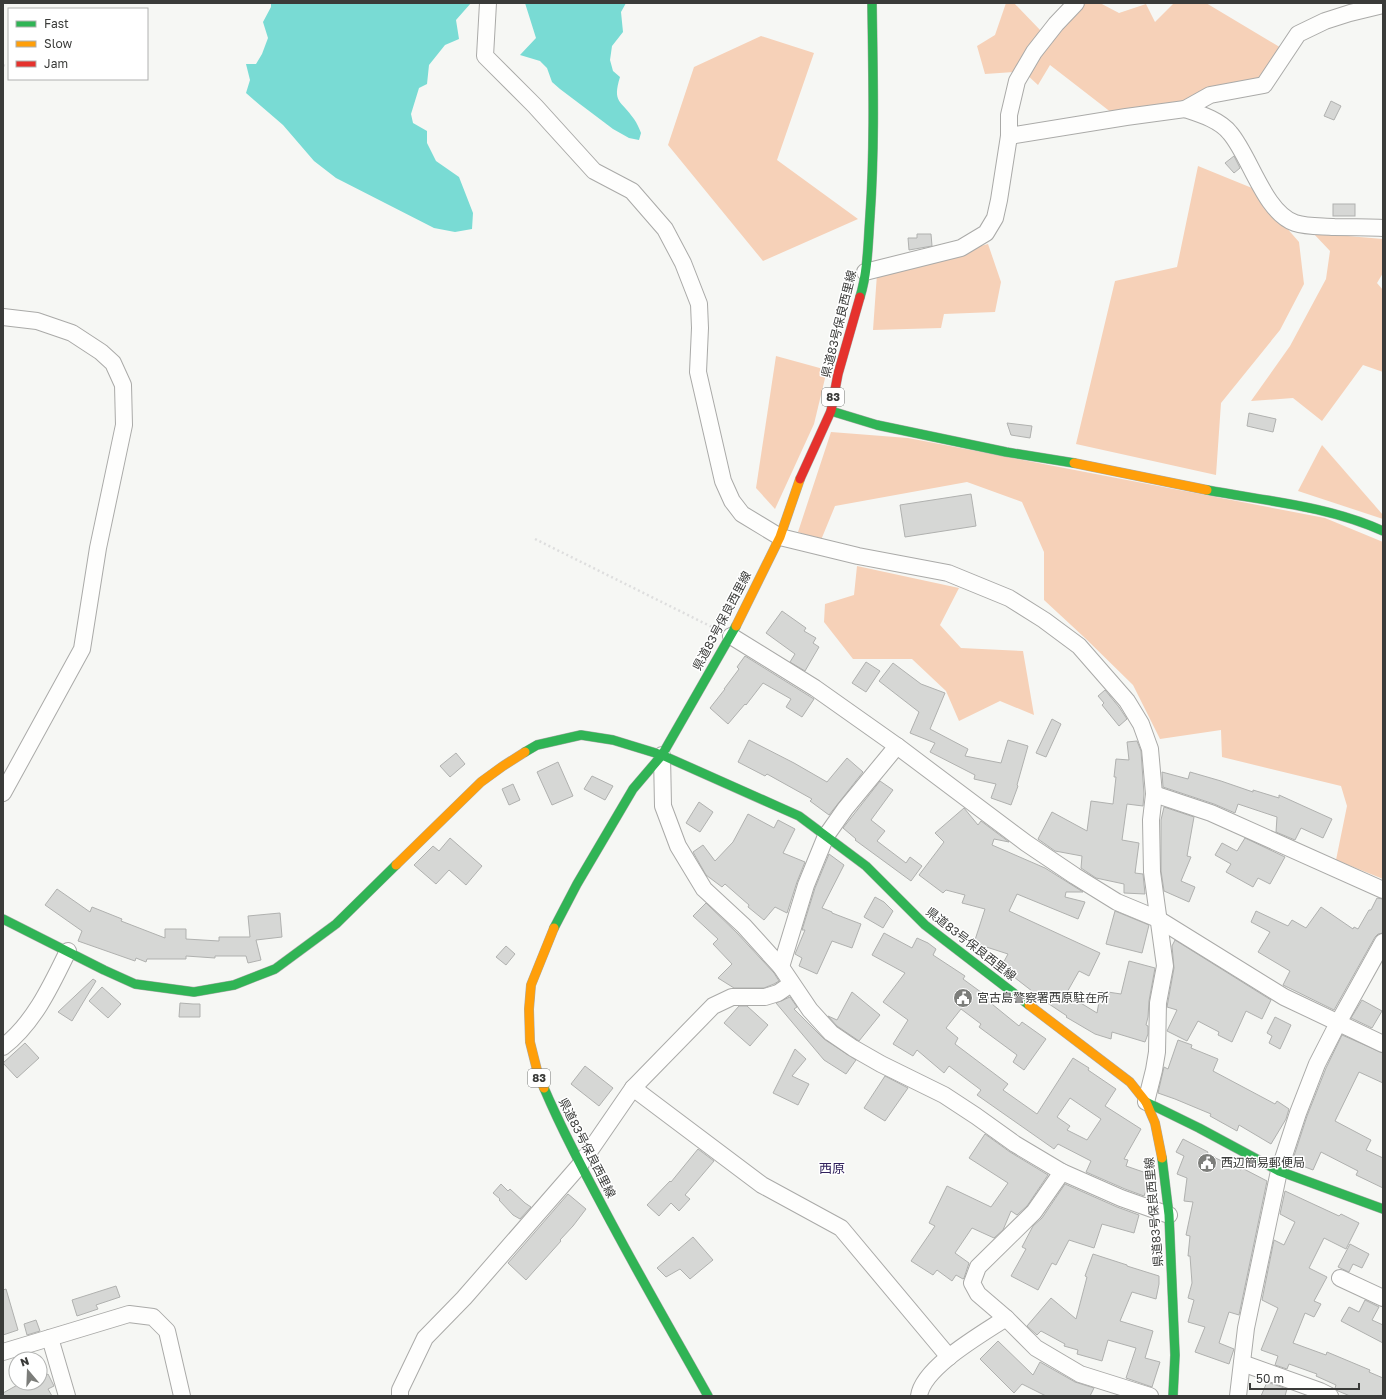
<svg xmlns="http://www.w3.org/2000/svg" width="1386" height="1399" font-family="'Golos Text','Noto Sans JP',sans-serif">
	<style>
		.green { fill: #f6d1b8 }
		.water { fill: #79dbd4 }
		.building { fill: #d6d7d5; stroke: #b0b1af; fill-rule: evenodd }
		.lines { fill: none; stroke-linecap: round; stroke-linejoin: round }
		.street-casing { stroke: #aaaaa8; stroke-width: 18 }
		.fast-casing { stroke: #aaaaa8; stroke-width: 10 }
		.slow-casing { stroke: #aaaaa8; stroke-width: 10 }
		.jam-casing { stroke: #aaaaa8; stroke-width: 10 }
		.path { stroke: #dedede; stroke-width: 2.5; stroke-dasharray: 2 3; stroke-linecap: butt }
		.street { stroke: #fefefd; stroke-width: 16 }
		.fast { stroke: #30b455; stroke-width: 9 }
		.slow { stroke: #ff9f0a; stroke-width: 9 }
		.jam { stroke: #e5322d; stroke-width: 9 }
		.labels { text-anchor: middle; stroke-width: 3; stroke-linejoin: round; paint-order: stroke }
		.shield { fill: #fff; stroke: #757674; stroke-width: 1 }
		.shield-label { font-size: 11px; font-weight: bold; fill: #3a3b39 }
		.street-label { font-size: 12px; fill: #3a3b39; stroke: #fff }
		.poi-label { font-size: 12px; fill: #3a3b39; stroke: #fff; text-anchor: start }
		.neighbourhood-label { font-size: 13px; fill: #31225d; stroke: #fff }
	</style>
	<rect width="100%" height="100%" fill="#f6f7f4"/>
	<g class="green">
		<polygon points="1006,3 1014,3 1042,32 1014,72 985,74 977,46 995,35"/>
		<polygon points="1084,3 1100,3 1119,13 1146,4 1155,22 1174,3 1206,3 1283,49 1262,80 1186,102 1112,113 1050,65 1038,85 1026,74 1075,10"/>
		<polygon points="761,36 814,53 777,160 858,219 763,261 668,145 694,67"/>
		<polygon points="1198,166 1252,188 1299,242 1304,284 1280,330 1221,403 1216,475 1076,444 1115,281 1177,267"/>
		<polygon points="1313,233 1383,239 1383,273 1377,283 1383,290 1383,372 1363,365 1322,421 1293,398 1251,401 1290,346 1326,279 1330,251"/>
		<polygon points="988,244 1001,282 995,312 944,314 941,328 873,330 877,274"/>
		<polygon points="776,356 827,370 814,424 775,509 756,488"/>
		<polygon points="831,432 908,438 1325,518 1383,542 1383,879 1336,860 1347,806 1341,786 1222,757 1221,730 1160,739 1133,685 1085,638 1044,600 1044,552 1022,502 967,482 835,506 821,540 798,532"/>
		<polygon points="1322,445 1383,515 1383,519 1298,491"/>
		<polygon points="857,566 959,588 940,625 961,648 1023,651 1034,715 1000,701 959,721 946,691 912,659 853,659 824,622 825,604 854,595"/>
	</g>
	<g class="water">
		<polygon points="271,3 471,3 456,20 459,39 445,45 429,65 427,84 419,88 411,114 413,123 427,131 427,143 436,161 459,177 473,213 472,229 455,232 434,228 336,178 314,161 283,125 246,93 250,80 246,64 256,64 262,54 268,38 263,22 271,7"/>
		<path d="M 525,3 L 626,3 L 621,12 L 623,32 L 612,46 L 610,60 L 613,71 L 620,77 C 612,103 621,100 634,119 C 637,123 639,128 641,133 L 639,140 L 629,138 L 613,129 L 560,89 L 552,82 L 547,68 L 540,61 L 520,55 L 536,38 Z"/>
	</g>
	<g class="building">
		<polygon points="1331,101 1341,106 1334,120 1324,116"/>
		<polygon points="1234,156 1240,168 1234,173 1225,163"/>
		<rect x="1333" y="204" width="22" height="12"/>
		<polygon points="917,234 931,234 932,246 909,250 908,238 917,238"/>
		<polygon points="1249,413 1276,419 1273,432 1247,426"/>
		<polygon points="1007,423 1032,426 1030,438 1011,435"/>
		<polygon points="971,494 976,526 905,537 900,505"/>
		<polygon points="782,611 806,628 804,631 816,638 813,643 819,647 805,671 790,662 795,654 766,633"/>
		<polygon points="745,656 814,699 802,717 786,707 791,699 763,683 746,705 745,704 728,724 710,708 725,689 724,689 739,669 737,667"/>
		<polygon points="866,662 880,671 866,692 852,683"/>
		<polygon points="893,663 921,684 945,693 930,729 968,749 965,756 1001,763 1008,740 1028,746 1017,785 1018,786 1011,805 991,798 996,784 974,779 975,775 930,752 935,743 910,733 919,712 879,681"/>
		<polygon points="1105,690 1119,707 1127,719 1119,726 1102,705 1104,703 1098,696"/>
		<polygon points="1052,719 1061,724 1046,757 1036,753"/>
		<polygon points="749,740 794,763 827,782 847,758 863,772 829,815 810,801 812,799 767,774 765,776 738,762"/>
		<polygon points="1137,741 1141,751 1144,794 1143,806 1127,804 1122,840 1139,843 1135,873 1143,874 1145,894 1124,893 1124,884 1096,878 1081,868 1082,856 1055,851 1038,839 1052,812 1087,831 1091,801 1113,804 1116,777 1114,777 1116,759 1129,760 1127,742"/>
		<polygon points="456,753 465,764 450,777 440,766"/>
		<polygon points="558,762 573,796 552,805 537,772"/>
		<polygon points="1162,772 1188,779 1190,772 1221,781 1253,792 1253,790 1279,798 1279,795 1332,819 1323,838 1301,828 1295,840 1276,832 1277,817 1238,804 1235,813 1214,804 1163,787"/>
		<polygon points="592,776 613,786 605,800 584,789"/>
		<polygon points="880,781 893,790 871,820 885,831 877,841 906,863 910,857 922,866 911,881 855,840 856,839 843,828"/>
		<polygon points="513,784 520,800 509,805 502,789"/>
		<polygon points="699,802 713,812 700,832 686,823"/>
		<polygon points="1164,807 1194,817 1187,856 1191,857 1181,881 1195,887 1189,902 1164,891 1161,871 1161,820"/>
		<polygon points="964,808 978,825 981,821 1009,842 994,839 992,845 1045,868 1083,892 1066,892 1065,897 1085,902 1078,919 1017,894 1009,911 1100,953 1089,976 1079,971 1066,994 1097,1013 1101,991 1121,994 1129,961 1155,968 1149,1001 1148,1017 1146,1025 1148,1026 1148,1034 1145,1042 1112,1032 1111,1039 1095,1034 1066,1017 1067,1016 1049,1004 1047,1003 1048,1002 1041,998 1001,967 1008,954 974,943 985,909 962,903 965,895 946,890 943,893 919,875 944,842 935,833"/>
		<polygon points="748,814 774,828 778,820 795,829 783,853 805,862 797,882 787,913 775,907 764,920 748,907 749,905 725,884 722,887 706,875 693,852 703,845 715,861 733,842"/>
		<polygon points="450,838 482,866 466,885 449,870 436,884 414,865 433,846 439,851"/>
		<polygon points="1245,838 1285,857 1270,884 1258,878 1253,887 1226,872 1231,864 1215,855 1222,843 1237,851"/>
		<polygon points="829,854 844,865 822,908 832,912 832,913 861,924 852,948 832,941 817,974 799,966 802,958 795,954 805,930 802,930 815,888"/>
		<polygon points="57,889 90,912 92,907 122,919 121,921 165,938 165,929 186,929 186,939 219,941 219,937 250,937 248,916 280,913 282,937 256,940 261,960 248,963 246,956 215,956 215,958 186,956 186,959 147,959 146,962 136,958 135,961 78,941 82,931 45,905"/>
		<polygon points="875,897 884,902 893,911 883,928 864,917"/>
		<polygon points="1377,898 1383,899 1383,933 1378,934 1375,937 1334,1010 1283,985 1290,971 1258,952 1270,932 1251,922 1256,911 1288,926 1292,920 1306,928 1321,907 1353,929 1354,927 1358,929 1369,910 1371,910"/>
		<polygon points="706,903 737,933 774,973 779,981 774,984 764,988 734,988 718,978 732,964 713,944 718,939 693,916"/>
		<polygon points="1115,911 1149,925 1142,953 1106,944"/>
		<path d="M 884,933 L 912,948 L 917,938 L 928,943 L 936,949 L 933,955 L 965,976 L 963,979 L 989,998 L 987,1000 L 1019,1026 L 1022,1022 L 1046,1039 L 1024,1070 L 1013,1062 L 1017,1055 L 979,1027 L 981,1024 L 961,1009 L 946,1028 L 958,1038 L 955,1044 L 1008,1084 L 1003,1090 L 1037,1114 L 1073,1058 L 1089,1068 L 1088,1070 L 1116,1089 L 1105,1106 L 1141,1129 L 1124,1159 L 1128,1160 L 1126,1166 L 1152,1175 L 1144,1196 L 1125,1189 L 1086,1172 L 1091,1161 L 1058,1144 L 1054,1149 L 977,1095 L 981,1090 L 949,1066 L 944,1073 L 917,1050 L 913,1056 L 893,1044 L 908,1020 L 883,1002 L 905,973 L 872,955 ZM 1070,1098 L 1101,1119 L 1087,1140 L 1067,1130 L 1070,1126 L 1057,1117 Z"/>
		<polygon points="1175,940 1271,1000 1262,1019 1246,1011 1232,1042 1218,1035 1219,1032 1198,1021 1187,1041 1167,1031 1177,1010 1167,1007 1174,968 1172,946"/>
		<polygon points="506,946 515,954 506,965 496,957"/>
		<polygon points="93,979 96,981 72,1021 58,1012"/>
		<polygon points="102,987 121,1004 108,1018 89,1001"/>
		<polygon points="852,992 880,1015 859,1041 837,1026 828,1016 837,1020"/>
		<polygon points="790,997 797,1007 794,1009 824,1039 856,1060 846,1074 824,1060 776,1003"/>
		<polygon points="1362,1000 1382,1011 1372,1028 1351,1018"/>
		<polygon points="180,1003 193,1004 200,1004 200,1017 179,1017"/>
		<polygon points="739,1006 747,1006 768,1025 750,1046 724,1023"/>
		<polygon points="1275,1017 1291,1025 1280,1049 1269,1043 1272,1036 1267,1033"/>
		<polygon points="1342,1035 1383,1053 1383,1083 1359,1072 1335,1121 1371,1140 1366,1150 1383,1158 1383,1188 1356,1175 1358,1171 1321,1152 1313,1170 1292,1162 1307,1116 1326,1068"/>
		<polygon points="1178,1040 1192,1045 1191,1048 1218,1059 1213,1071 1275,1104 1277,1101 1289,1109 1286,1119 1271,1144 1239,1125 1237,1131 1210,1116 1211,1114 1175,1099 1158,1093 1164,1067 1168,1069"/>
		<polygon points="25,1043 39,1058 17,1078 3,1063"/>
		<polygon points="795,1049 806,1059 792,1076 809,1084 798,1105 773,1093"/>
		<polygon points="585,1066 613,1088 599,1106 571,1084"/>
		<polygon points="885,1076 908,1088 885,1121 864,1108"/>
		<polygon points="985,1134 1010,1152 1048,1175 1027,1206 1017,1215 1011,1211 1003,1230 994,1238 972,1228 955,1253 969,1263 964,1278 963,1279 956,1275 952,1281 937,1270 933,1275 911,1261 935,1226 929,1223 947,1186 991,1207 1008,1183 969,1158"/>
		<polygon points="1183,1139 1208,1152 1207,1154 1241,1170 1242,1168 1267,1181 1239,1315 1229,1312 1219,1343 1234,1349 1229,1364 1195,1352 1205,1327 1188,1322 1194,1300 1188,1298 1192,1283 1190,1256 1188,1256 1190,1236 1186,1235 1193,1202 1184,1201 1187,1178 1177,1174 1184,1156 1176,1152"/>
		<polygon points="698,1149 714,1161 685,1195 690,1199 679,1211 671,1203 659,1216 647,1205 670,1181 671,1182"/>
		<polygon points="501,1184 508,1191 510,1189 525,1203 531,1207 520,1219 513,1215 499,1200 500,1199 493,1193"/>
		<polygon points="1065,1184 1117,1207 1139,1215 1134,1233 1102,1224 1094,1248 1069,1240 1056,1265 1052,1263 1038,1290 1011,1276 1026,1249 1022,1247 1033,1226 1042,1218"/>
		<polygon points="1285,1191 1339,1216 1341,1214 1359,1223 1346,1249 1324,1238 1309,1268 1327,1277 1314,1301 1321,1304 1314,1317 1305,1313 1293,1343 1326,1355 1327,1352 1370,1370 1369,1372 1383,1378 1383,1396 1350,1396 1338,1391 1335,1388 1336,1385 1316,1376 1317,1374 1289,1364 1287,1369 1275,1365 1278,1356 1261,1350 1278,1308 1262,1300 1274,1240 1284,1245 1295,1222 1280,1214"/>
		<polygon points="568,1194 586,1209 573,1226 560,1240 561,1241 526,1280 508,1263"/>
		<polygon points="693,1237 713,1260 690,1279 680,1269 666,1277 657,1268"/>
		<polygon points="1350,1244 1369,1254 1362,1268 1353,1264 1349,1272 1338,1267"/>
		<polygon points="1093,1254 1127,1265 1127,1266 1159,1276 1159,1284 1156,1299 1132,1292 1120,1321 1153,1331 1145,1358 1160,1362 1152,1387 1126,1378 1136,1348 1108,1340 1102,1361 1077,1354 1078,1350 1064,1346 1065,1344 1041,1331 1037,1335 1027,1326 1051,1298 1076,1319 1087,1277 1085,1276"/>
		<polygon points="116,1286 120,1297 96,1305 98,1309 77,1316 72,1300"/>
		<polygon points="6,1289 18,1330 3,1335 3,1290"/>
		<polygon points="1365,1300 1379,1307 1372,1320 1383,1325 1383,1343 1341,1321 1349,1307 1359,1312"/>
		<polygon points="36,1320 40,1331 27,1335 24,1324"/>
		<polygon points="998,1341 1033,1375 1040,1362 1075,1382 1094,1388 1090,1396 1046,1396 1022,1384 1014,1393 980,1359"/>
		<polygon points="48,1374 54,1386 48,1389 52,1396 3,1396 3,1393 21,1383 40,1383 40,1379"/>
		<polygon points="1267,1382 1287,1389 1285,1396 1261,1396"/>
	</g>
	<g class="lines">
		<g class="street-casing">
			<g id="street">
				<polyline points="488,3 485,56 535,106 594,171 632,191 665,229 683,263 699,304 700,328 698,372 723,481 732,501 742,514 780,537 858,556 948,573 1009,598 1044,620 1079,646 1127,701 1141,724 1150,749 1154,794 1151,820 1152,872 1165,966 1158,1003 1157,1052 1154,1070 1146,1102"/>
				<path d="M 1185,109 C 1200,114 1220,120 1230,133 C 1250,156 1264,212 1295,223 C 1307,227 1322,226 1334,227 C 1351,227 1367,227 1383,228"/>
				<polyline points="1009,136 1126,117 1185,109 1210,95 1264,85 1298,34 1325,21 1350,13 1383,5"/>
				<polyline points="865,272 961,248 986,233 995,218 999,200 1009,136 1009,115 1017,81 1034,52 1056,24 1076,3"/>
				<polyline points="3,317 37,321 72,333 101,352 113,363 123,385 124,425 98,548 82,649 3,793"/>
				<polyline points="731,636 815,688 897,746 1026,843 1075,876 1117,902 1158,919 1284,997 1383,1044"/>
				<polyline points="662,755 663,806 678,846 704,889 744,926 781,967 810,1010 831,1033 853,1048 881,1064 944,1095 976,1116 1015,1144 1062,1172 1121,1198 1169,1215"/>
				<polyline points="1154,794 1211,813 1383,890"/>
				<polyline points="781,967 806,885 826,836 845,809 897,746"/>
				<path d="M 3,1047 C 34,1023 51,986 68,951"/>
				<polyline points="633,1088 762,1185 841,1228 949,1357"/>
				<polyline points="1062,1172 1034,1212 978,1267 972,1283 978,1294 1006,1318 1036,1348 1080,1374 1150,1396"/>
				<polyline points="1340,1278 1383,1298"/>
				<polyline points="50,1338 67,1396"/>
				<polyline points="3,1352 129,1314 153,1317 167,1331 182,1396"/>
				<polyline points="1242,1363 1320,1391 1330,1396"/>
				<polyline points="400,1396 400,1390 425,1338 464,1298 580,1165 633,1088 713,1006 732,997 765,997 778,993 791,984"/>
				<path d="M 919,1396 C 923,1367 982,1334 1006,1318"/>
				<polyline points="1238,1396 1246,1328 1279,1171 1298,1113 1317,1064 1338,1023 1383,942"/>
			</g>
		</g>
		<g class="fast-casing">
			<g id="fast">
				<path d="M 860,297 C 868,271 868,243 870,216 C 875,145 873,74 872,3"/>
				<polyline points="831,411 877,425 1006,452 1074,463"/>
				<path d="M 1207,490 C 1266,501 1328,506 1383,531"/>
				<polyline points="525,752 537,745 581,735 613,740 662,755"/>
				<polyline points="662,755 799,816 866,866 925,925 1029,1005"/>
				<polyline points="3,919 104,970 135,984 194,992 234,985 275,969 336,924 396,865"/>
				<polyline points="554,928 577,884 633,789 662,755 736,626"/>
				<path d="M 544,1088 C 564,1135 588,1179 612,1224 C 643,1282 676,1339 708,1396"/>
				<polyline points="1146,1102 1199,1128 1279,1171 1383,1209"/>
				<polyline points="1162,1158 1169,1215 1175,1355 1173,1396"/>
			</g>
		</g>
		<g class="slow-casing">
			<g id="slow">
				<polyline points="1074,463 1207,490"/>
				<polyline points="736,626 780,537 800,479"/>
				<polyline points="396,865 481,782 503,766 525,752"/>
				<polyline points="1029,1005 1130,1082 1146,1102 1155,1123 1162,1158"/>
				<polyline points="544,1088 538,1074 530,1042 529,1009 531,985 554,928"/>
			</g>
		</g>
		<g class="jam-casing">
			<polyline id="jam" points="800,479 831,411 838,374 860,297"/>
		</g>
		<g class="path">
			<polyline points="3,65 5,66"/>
			<polyline points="535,539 716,629"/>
		</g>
		<use href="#street" class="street"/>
		<use href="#fast" class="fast"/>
		<use href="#slow" class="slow"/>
		<use href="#jam" class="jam"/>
	</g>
	<defs>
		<g id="civic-disc" transform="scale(1)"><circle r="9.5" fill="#7c7d7a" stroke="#fff"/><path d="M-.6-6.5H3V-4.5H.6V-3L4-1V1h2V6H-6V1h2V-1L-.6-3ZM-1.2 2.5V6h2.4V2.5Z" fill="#fff"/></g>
	</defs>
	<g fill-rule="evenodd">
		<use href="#civic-disc" x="963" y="998"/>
		<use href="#civic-disc" x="1207" y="1163"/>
	</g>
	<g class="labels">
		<g class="shield">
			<rect x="822" y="388" width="22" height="18" rx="3"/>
			<rect x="528" y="1069" width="22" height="18" rx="3"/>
		</g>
		<g class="shield-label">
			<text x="833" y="401">83</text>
			<text x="539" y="1082">83</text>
		</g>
		<g class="street-label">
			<text transform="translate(839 324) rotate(-76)" y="4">県道83号保良西里線</text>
			<text transform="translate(722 621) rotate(-62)" y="4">県道83号保良西里線</text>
			<text transform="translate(971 944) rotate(38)" y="4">県道83号保良西里線</text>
			<text transform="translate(587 1148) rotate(63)" y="4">県道83号保良西里線</text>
			<text transform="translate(1154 1212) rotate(-95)" y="4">県道83号保良西里線</text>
		</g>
		<g class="poi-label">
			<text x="977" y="1002">宮古島警察署西原駐在所</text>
			<text x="1221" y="1167">西辺簡易郵便局</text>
		</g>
		<g class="neighbourhood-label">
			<text x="832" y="1173">西原</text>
		</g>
	</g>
	<rect width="1386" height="1399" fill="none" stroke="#3a3b39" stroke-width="8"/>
	<rect x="8" y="8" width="140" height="72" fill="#ffffff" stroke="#b0b1b0"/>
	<rect x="16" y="21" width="20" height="6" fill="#30b455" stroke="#b0b1b0"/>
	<text x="44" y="28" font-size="12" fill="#3a3b39">Fast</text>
	<rect x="16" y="41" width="20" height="6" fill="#ff9f0a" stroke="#b0b1b0"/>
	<text x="44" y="48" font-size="12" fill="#3a3b39">Slow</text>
	<rect x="16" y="61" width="20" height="6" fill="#e5322d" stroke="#b0b1b0"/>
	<text x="44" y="68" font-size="12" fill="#3a3b39">Jam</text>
	<g transform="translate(28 1371) rotate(341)"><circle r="19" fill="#ffffff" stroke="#b0b1b0"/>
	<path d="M0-3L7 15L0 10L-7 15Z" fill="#7c7d7a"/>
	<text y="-6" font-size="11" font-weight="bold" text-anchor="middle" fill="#3a3b39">N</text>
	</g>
	<path d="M1250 1383v6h109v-6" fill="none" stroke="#3a3b39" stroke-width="2"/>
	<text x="1256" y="1383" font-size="12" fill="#3a3b39" stroke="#ffffff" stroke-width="3" paint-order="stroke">50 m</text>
</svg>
